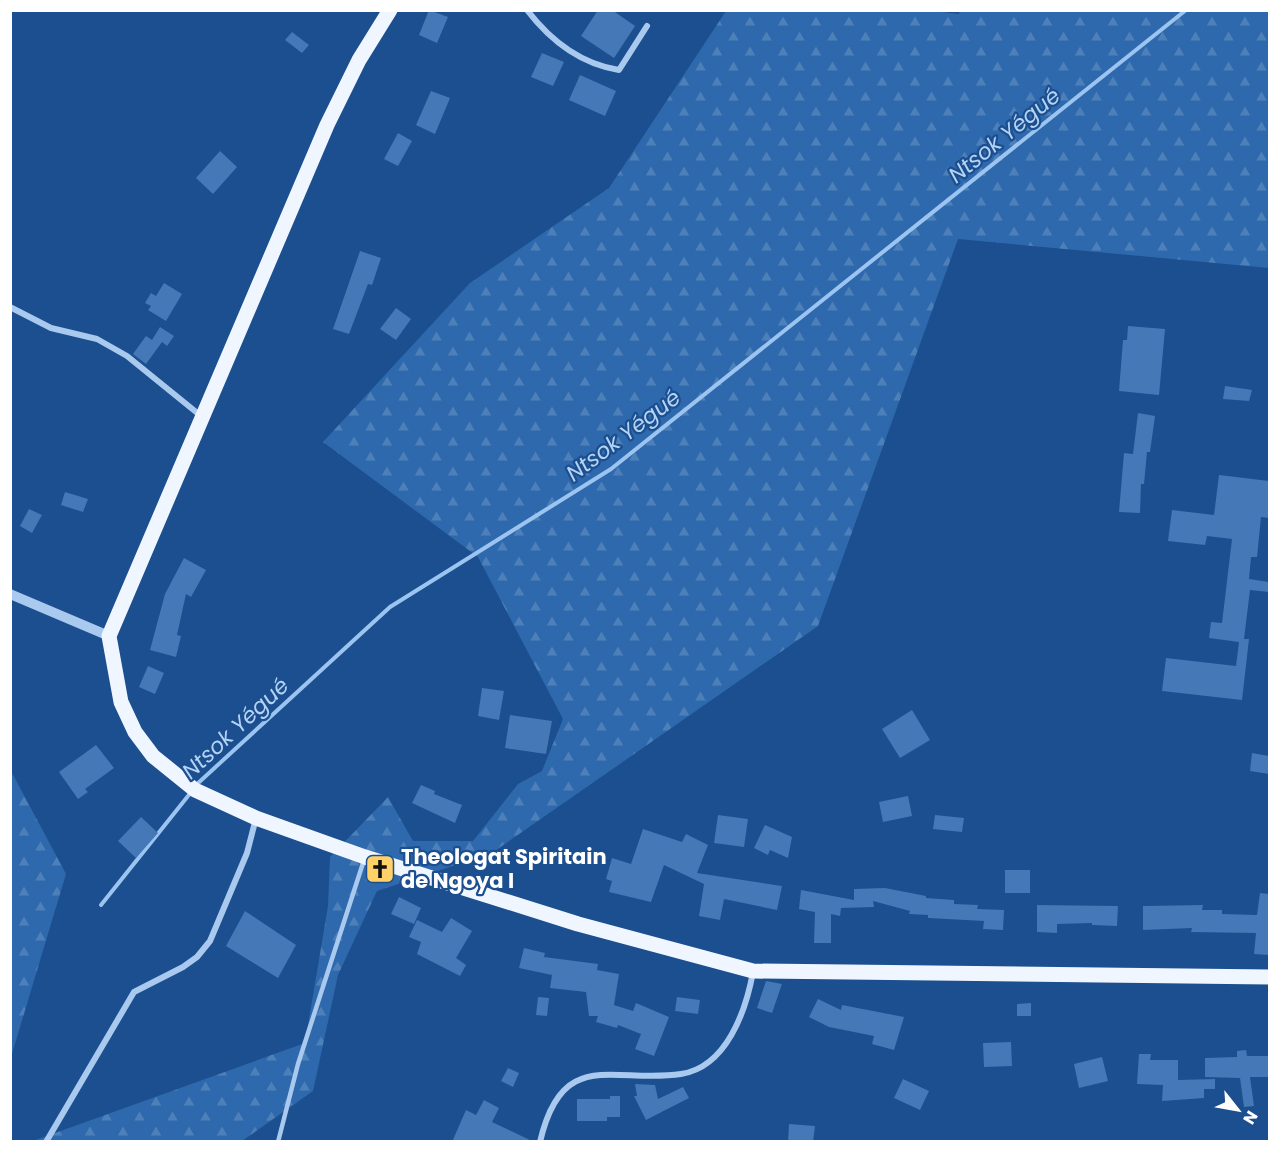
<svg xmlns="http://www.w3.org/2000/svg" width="1280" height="1152" font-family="Poppins,sans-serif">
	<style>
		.forest { fill: url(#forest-firs) }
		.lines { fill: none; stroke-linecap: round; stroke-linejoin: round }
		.stream { stroke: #9cc4f0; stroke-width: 4 }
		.building { fill: #4478b7 }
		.service { stroke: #a9c9ee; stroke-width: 4.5 }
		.minor { stroke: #a9c9ee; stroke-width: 6 }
		.tertiary { stroke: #a9c9ee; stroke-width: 10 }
		.primary { stroke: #f0f6ff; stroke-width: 15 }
		.labels { text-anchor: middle; stroke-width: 4.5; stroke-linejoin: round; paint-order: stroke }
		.poi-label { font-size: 21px; font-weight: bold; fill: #fff; stroke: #1b4f8f; text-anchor: start }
		.water-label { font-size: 22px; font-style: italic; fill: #b5d3f5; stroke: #1b4f8f }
	</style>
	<defs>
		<pattern id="forest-firs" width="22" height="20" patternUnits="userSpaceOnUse" patternTransform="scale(1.5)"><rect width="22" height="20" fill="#2e69ad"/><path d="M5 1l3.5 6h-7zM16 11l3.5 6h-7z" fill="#4d80b9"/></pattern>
	</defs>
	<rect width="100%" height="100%" fill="#1b4f8f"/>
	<g class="forest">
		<polygon points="924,10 959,14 960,10 1269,11 1269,268 958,239 818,626 492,853 377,891 338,975 313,1091 242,1141 30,1142 305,1043 328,906 330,857 388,797 413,841 473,841 518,784 542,771 563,719 478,557 323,442 470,283 609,188 726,11"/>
		<polygon points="11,771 66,874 11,1057"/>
	</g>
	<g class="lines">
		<g class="stream">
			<polyline points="196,785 390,607 611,469 1186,10"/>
			<polyline points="101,905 192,791"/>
		</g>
	</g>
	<g class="building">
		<polygon points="429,10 448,17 437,43 419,35"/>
		<polygon points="598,10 612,10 635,26 614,58 581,36"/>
		<polygon points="292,32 309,45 302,53 285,40"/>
		<polygon points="542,53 564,62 553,86 531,77"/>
		<polygon points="580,75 616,91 605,116 569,100"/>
		<polygon points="431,91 450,98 435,134 416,125"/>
		<polygon points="398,133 412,141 398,166 384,159"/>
		<polygon points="220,151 237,167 213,194 196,178"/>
		<polygon points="360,251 381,258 372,285 368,284 349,334 333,329"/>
		<polygon points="164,283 182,294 166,321 148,310 151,306 145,303 151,293 156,296"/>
		<polygon points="396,308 411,319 396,340 380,329"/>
		<polygon points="1128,326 1165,329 1159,395 1119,391 1123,340 1127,340"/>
		<polygon points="160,327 174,336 167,346 162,342 146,364 133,354 146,336 152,340"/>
		<polygon points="1225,386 1252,390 1249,401 1223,399"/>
		<polygon points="1138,413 1155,416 1150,452 1147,452 1144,484 1141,484 1140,513 1119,512 1124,453 1133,454"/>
		<polygon points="1219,475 1269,481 1269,518 1261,517 1257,557 1251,557 1249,579 1269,582 1269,592 1250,590 1244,639 1249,639 1242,700 1162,691 1166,658 1236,666 1239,642 1209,638 1211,622 1222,623 1232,539 1207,536 1205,545 1168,541 1172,510 1214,515"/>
		<polygon points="65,492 88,499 83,512 61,505"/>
		<polygon points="29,509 42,515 32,533 20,526"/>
		<polygon points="184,558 206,570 191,597 186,594 177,635 181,636 176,657 150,650 165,594"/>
		<polygon points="148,666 164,673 155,694 139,687"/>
		<polygon points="482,688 504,691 499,720 478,716"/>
		<polygon points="912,710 930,740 900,758 882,729"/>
		<polygon points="510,715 552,721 546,754 505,748"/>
		<polygon points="96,745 114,768 85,789 88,792 78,799 59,772"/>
		<polygon points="1252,753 1269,756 1269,774 1250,771"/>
		<polygon points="421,785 435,791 434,794 462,805 455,823 412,803"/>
		<polygon points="908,796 912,816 883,822 879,802"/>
		<polygon points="718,815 748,819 744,847 714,843"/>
		<polygon points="935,815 964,818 962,832 933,829"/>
		<polygon points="141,817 158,833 136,858 118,841"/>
		<polygon points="765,825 792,837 788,858 770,850 768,855 754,848"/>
		<polygon points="643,829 682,842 686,834 708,845 697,873 782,886 777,910 724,899 720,920 699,916 704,884 664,865 651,902 609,892 612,881 606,879 612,858 631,864"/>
		<rect x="1005" y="870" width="25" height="23"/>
		<polygon points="885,888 926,896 926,898 954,900 954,904 978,905 977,909 1004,910 1003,930 983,929 984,921 928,918 928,915 909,914 910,911 873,901 874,907 841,908 840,916 831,914 831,943 814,943 815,912 799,909 801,890 854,900 854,889"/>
		<polygon points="1260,893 1269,894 1269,955 1254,954 1256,933 1191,932 1192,928 1143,930 1143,906 1203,905 1202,910 1222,910 1222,914 1257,915"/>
		<polygon points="399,897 421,908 414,924 391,914"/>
		<polygon points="1037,905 1118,906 1117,926 1092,925 1092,923 1057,924 1057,933 1037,932"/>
		<polygon points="245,911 296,945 278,978 226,946"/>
		<polygon points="451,918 472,931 456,958 466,965 460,976 417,954 421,942 409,937 417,920 442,932"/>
		<polygon points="524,948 545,953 544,957 598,964 597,970 619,974 614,1005 633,1011 636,1003 669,1017 654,1056 635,1049 641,1034 618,1025 617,1028 596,1022 598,1016 589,1016 586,992 550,988 552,975 519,968"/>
		<polygon points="766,981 782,984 772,1013 757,1008"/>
		<polygon points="538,997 549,998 547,1016 536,1015"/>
		<polygon points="677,997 700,1000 698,1014 675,1011"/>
		<polygon points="818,999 841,1010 842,1005 904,1017 894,1050 872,1044 874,1036 829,1027 809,1017"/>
		<polygon points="1031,1003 1031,1016 1017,1016 1017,1004"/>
		<polygon points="1011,1042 1012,1066 984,1067 983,1043"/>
		<polygon points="1246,1050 1247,1056 1268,1056 1268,1077 1250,1077 1254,1106 1244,1107 1240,1078 1205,1077 1205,1058 1237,1057 1237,1051"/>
		<polygon points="1139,1054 1151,1054 1150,1060 1178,1060 1178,1080 1215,1079 1215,1089 1204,1089 1204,1098 1162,1101 1163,1085 1137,1084"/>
		<polygon points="1102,1057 1108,1081 1079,1088 1074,1064"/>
		<polygon points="508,1068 519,1073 513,1087 501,1081"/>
		<polygon points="903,1079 929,1091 920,1110 894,1098"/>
		<polygon points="635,1084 655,1085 658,1099 683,1087 689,1098 646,1120 634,1096 637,1096"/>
		<polygon points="610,1096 620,1096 620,1117 607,1117 607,1121 577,1121 577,1099 610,1099"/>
		<polygon points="484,1100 499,1108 492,1122 534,1142 452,1142 466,1110 476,1115"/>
		<polygon points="789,1124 815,1126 813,1142 788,1142"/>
	</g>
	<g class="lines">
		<polyline class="service" points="278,1142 298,1064 364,860"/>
		<g class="minor">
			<path d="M 527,10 C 550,40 581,64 619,70 L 647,26"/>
			<polyline points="10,307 51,328 97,339 127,356 201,416"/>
			<polyline points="46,1142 134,992 183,967 197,957 210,941 247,853 256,818"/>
			<path d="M 540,1142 C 562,1046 614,1084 681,1074 C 727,1067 746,1010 753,972"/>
		</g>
		<polyline class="tertiary" points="10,594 109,636"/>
		<polyline class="primary" points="390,10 359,60 327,125 109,636 121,702 135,732 153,756 195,790 256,818 365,857 578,924 753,971 1270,977"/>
	</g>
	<defs>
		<g id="church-square" transform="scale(1.5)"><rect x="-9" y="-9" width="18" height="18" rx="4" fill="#ffd166" stroke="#1b4f8f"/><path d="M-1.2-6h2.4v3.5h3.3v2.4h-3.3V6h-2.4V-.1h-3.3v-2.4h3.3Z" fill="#111"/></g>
	</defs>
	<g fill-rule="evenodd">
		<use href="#church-square" x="380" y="869"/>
	</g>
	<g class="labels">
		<g class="poi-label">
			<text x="401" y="864">Theologat Spiritain<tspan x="401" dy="24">de Ngoya I</tspan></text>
		</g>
		<g class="water-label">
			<text transform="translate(1004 135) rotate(-39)" y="8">Ntsok Yégué</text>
			<text transform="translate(623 435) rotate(-37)" y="8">Ntsok Yégué</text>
			<text transform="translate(235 728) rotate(-43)" y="8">Ntsok Yégué</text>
		</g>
	</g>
	<rect width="1280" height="1152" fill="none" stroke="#ffffff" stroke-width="24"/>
	<g transform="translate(1238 1110) rotate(121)" stroke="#1b4f8f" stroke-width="4.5" paint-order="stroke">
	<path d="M0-4.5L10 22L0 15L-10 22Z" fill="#ffffff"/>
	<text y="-9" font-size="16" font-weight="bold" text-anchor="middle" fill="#ffffff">N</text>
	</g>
</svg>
